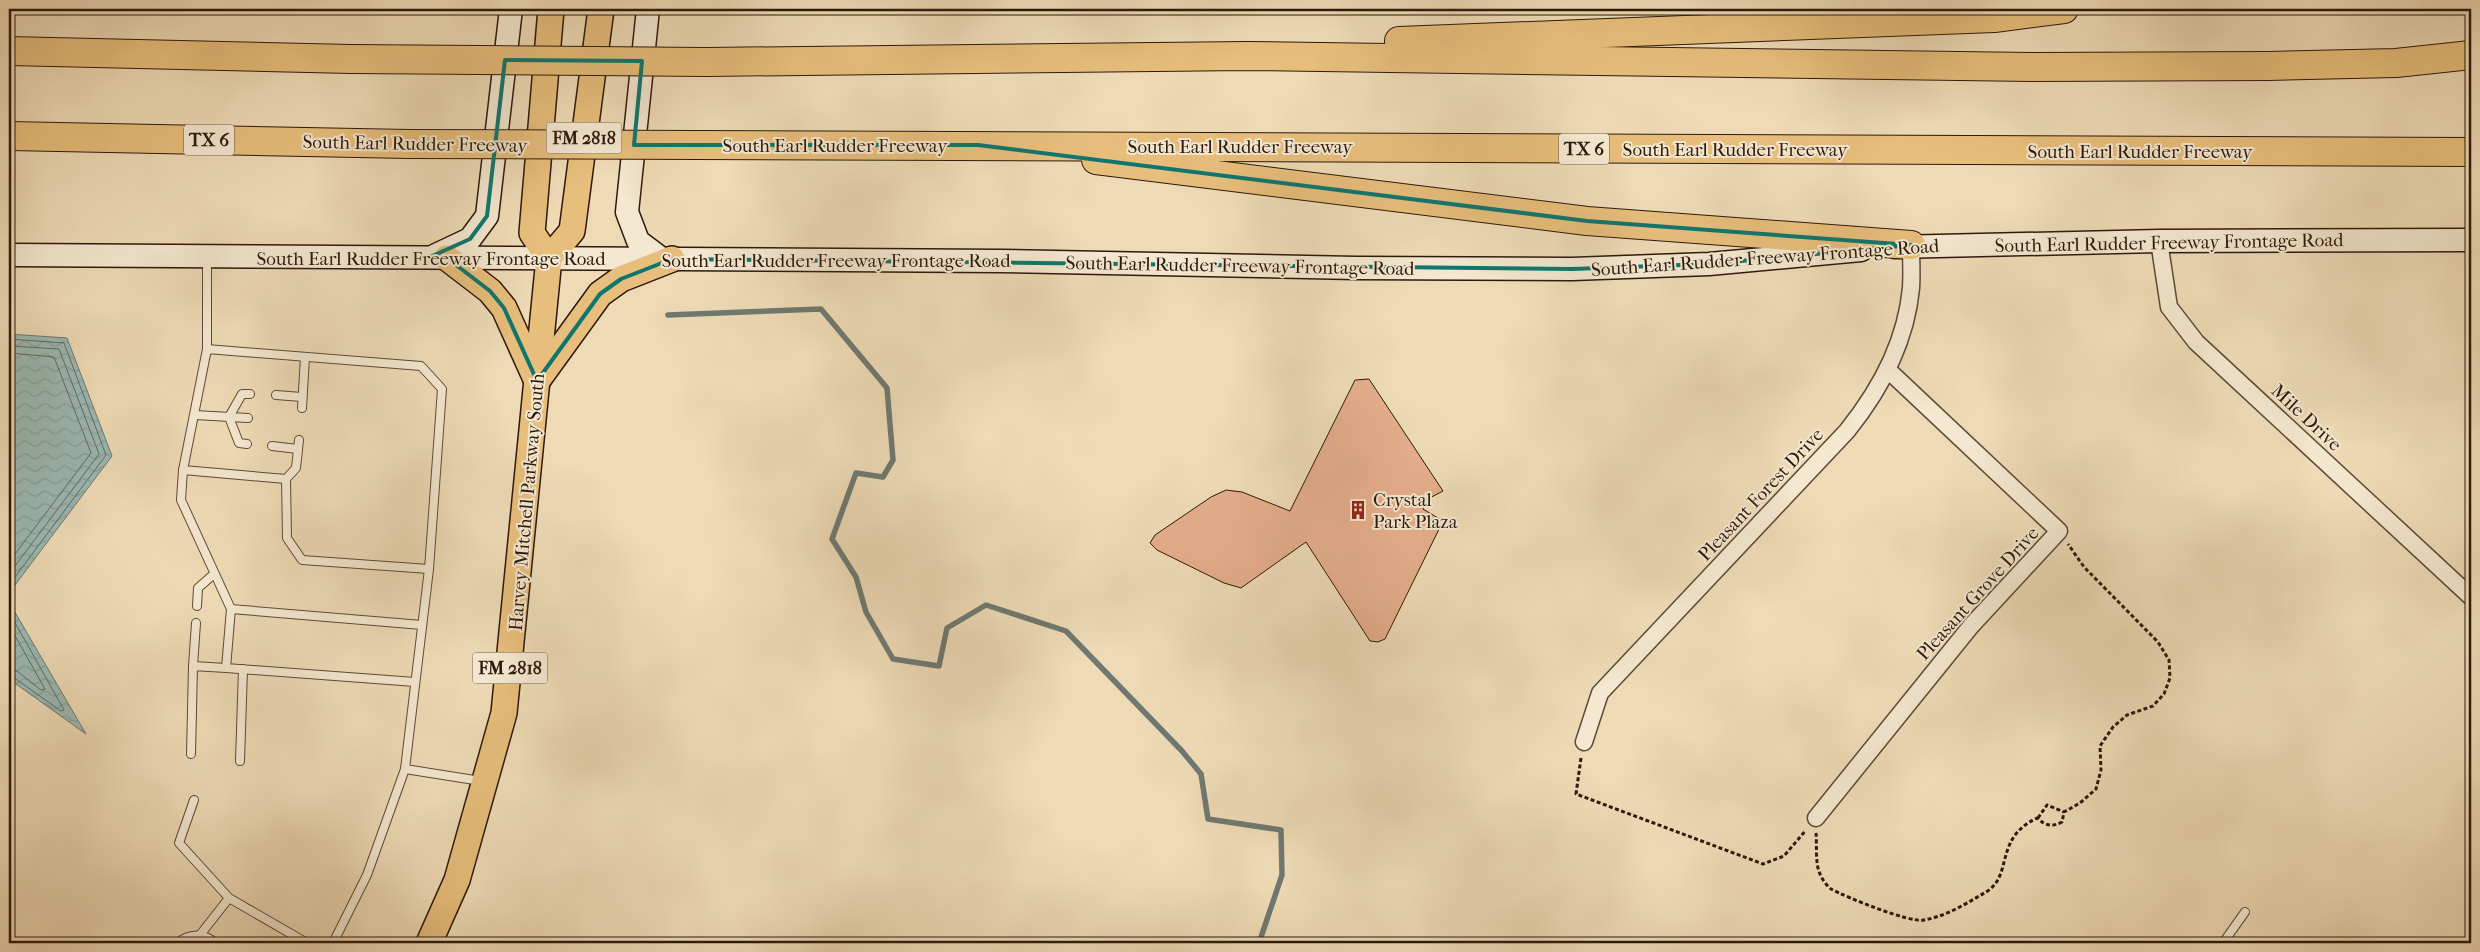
<svg xmlns="http://www.w3.org/2000/svg" width="2480" height="952" font-family="'IM FELL French Canon',serif">
	<style>
		.water { fill: url(#water-waves); stroke: #6f7971 }
		.lines { fill: none; stroke-linecap: round; stroke-linejoin: round }
		.shore { stroke: #646960; stroke-width: 1 }
		.stream { stroke: #6f7971; stroke-width: 5.5 }
		.building { fill: #e5ae8c; stroke: #2d180c }
		.lane-casing { stroke: #5d4936; stroke-width: 10 }
		.street-casing { stroke: #5d4936; stroke-width: 19 }
		.secondary-casing { stroke: #2d180c; stroke-width: 25 }
		.primary-casing { stroke: #2d180c; stroke-width: 28 }
		.highway-casing { stroke: #2d180c; stroke-width: 30 }
		.path { stroke: #2d180c; stroke-width: 3; stroke-dasharray: 4 2.5; stroke-linecap: butt }
		.lane { stroke: #f4e8d0; stroke-width: 8 }
		.street { stroke: #f4e8d0; stroke-width: 16 }
		.secondary { stroke: #f4e8d0; stroke-width: 22 }
		.primary { stroke: #e7be7b; stroke-width: 25 }
		.highway { stroke: #e7be7b; stroke-width: 28 }
		.highway-bridge-casing { stroke: #2d180c; stroke-width: 30; stroke-linecap: butt }
		.highway-bridge { stroke: #e7be7b; stroke-width: 28 }
		.marked { fill: none; stroke: #0f766e; stroke-width: 4; stroke-linejoin: round }
		.labels { text-anchor: middle; stroke-width: 4; stroke-linejoin: round; paint-order: stroke }
		.shield { fill: #f4e8d0; stroke: #695647; stroke-width: 1 }
		.shield-label { font-size: 18px; font-weight: bold; fill: #2d180c }
		.street-label { font-size: 19px; fill: #2d180c; stroke: #f4e8d0 }
		.poi-label { font-size: 19px; fill: #2d180c; stroke: #f4e8d0; text-anchor: start }
	</style>
	<defs>
		<pattern id="water-waves" width="16" height="10" patternUnits="userSpaceOnUse" patternTransform="scale(1.25)"><rect width="16" height="10" fill="#9bbab5"/><path d="M0 5q4-4 8 0t8 0" fill="none" stroke="#869f9a"/></pattern>
	</defs>
	<rect width="100%" height="100%" fill="#eedbb6"/>
	<filter id="stains"><feTurbulence type="fractalNoise" baseFrequency=".004" numOctaves="4"/><feColorMatrix values="0 0 0 0 .2 0 0 0 0 .09 0 0 0 0 .02 0 0 0 .5 -.17"/></filter>
	<radialGradient id="worn" r=".72"><stop offset=".6" stop-color="#630" stop-opacity="0"/><stop offset="1" stop-color="#630" stop-opacity=".3"/></radialGradient>
	<g class="water">
		<polygon points="9,334 67,338 112,456 9,593"/>
		<polygon points="9,602 86,734 9,679"/>
	</g>
	<g class="lines">
		<g class="shore">
			<polyline points="9,339 64,343 106,455 9,585"/>
			<polyline points="9,346 59,349 99,454 9,574"/>
			<polyline points="9,353 54,357 91,453 9,562"/>
			<polyline points="9,612 64,710 61,711 13,677 9,676"/>
			<polyline points="9,625 45,689 41,690 17,671 9,670"/>
		</g>
		<polyline class="stream" points="668,315 821,309 887,388 893,460 883,477 856,473 832,539 856,577 866,612 893,659 939,666 947,628 986,605 1066,631 1182,751 1201,774 1208,819 1281,830 1282,875 1259,943"/>
	</g>
	<polygon class="building" points="1369,379 1443,491 1424,501 1423,509 1443,521 1385,639 1378,642 1370,641 1306,542 1241,588 1224,583 1157,550 1150,543 1155,535 1211,497 1226,490 1242,492 1290,511 1355,380"/>
	<g class="lines">
		<g class="lane-casing">
			<g id="lane">
				<polyline points="207,349 421,366 442,389 429,569 302,560 287,538 286,479 183,470 207,349 207,259"/>
				<polyline points="276,395 302,397"/>
				<polyline points="302,408 305,357"/>
				<polyline points="195,415 248,418"/>
				<polyline points="247,444 239,443 229,417 242,394 250,394"/>
				<polyline points="272,446 298,449"/>
				<polyline points="183,470 181,500 231,609 422,625"/>
				<polyline points="286,479 296,468 299,440"/>
				<polyline points="429,569 405,769 481,781"/>
				<polyline points="197,606 198,588 214,574"/>
				<polyline points="231,609 226,668 415,682"/>
				<polyline points="193,666 196,623"/>
				<polyline points="191,754 193,666 226,668"/>
				<polyline points="240,761 243,669"/>
				<polyline points="194,800 179,843 229,898"/>
				<polyline points="200,935 229,898 307,943"/>
				<path d="M 177,943 C 189,934 204,932 215,943"/>
				<polyline points="333,943 367,875 405,769"/>
				<polyline points="2223,943 2245,912"/>
			</g>
		</g>
		<g class="street-casing">
			<g id="street">
				<polyline points="2159,241 2169,307 2196,342 2471,597"/>
				<path d="M 1584,742 L 1600,693 L 1847,431 C 1880,390 1906,342 1911,288 C 1912,274 1911,259 1911,245"/>
				<polyline points="1816,818 1971,626 2059,531 1888,370"/>
			</g>
		</g>
		<g class="secondary-casing">
			<g id="secondary">
				<polyline points="648,9 627,212 638,241 662,259"/>
				<polyline points="1895,247 2159,241 2471,240"/>
				<polyline points="9,255 1001,261 1356,268 1572,269 1709,264 1861,250"/>
				<polyline points="436,255 470,239 487,216 511,9"/>
			</g>
		</g>
		<g class="primary-casing">
			<g id="primary">
				<polyline points="447,258 490,291 504,308 536,379"/>
				<polyline points="549,258 532,233 551,9"/>
				<polyline points="537,381 600,294 621,279 672,259"/>
				<polyline points="429,943 457,880 504,713 549,258 572,231 601,9"/>
			</g>
		</g>
		<g class="highway-casing">
			<g id="highway">
				<polyline points="1399,41 1994,18 2064,9"/>
				<polyline points="9,51 351,59"/>
				<polyline points="706,62 1247,56 2031,67 2269,66 2396,63 2471,55"/>
				<polyline points="9,136 409,144"/>
				<path d="M 697,145 C 1289,146 1880,152 2471,152"/>
				<polyline points="1096,160 1587,221 1911,245"/>
			</g>
		</g>
		<g class="path">
			<polyline points="1581,758 1576,794 1763,864 1784,856 1806,830"/>
			<polyline points="2038,818 2047,805 2064,812"/>
			<path d="M 1816,833 C 1817,844 1815,864 1820,874 C 1822,879 1827,886 1831,889 C 1846,897 1909,923 1924,920 C 1947,916 1967,903 1986,892 C 2014,875 1993,839 2037,818 C 2046,826 2052,827 2062,822 L 2064,812 L 2080,803 L 2096,789 L 2101,770 L 2100,746 L 2113,727 L 2127,715 L 2153,706 L 2164,694 L 2170,678 L 2169,660 L 2158,642 L 2084,567 L 2068,544"/>
		</g>
		<use href="#lane" class="lane"/>
		<use href="#street" class="street"/>
		<use href="#secondary" class="secondary"/>
		<use href="#primary" class="primary"/>
		<use href="#highway" class="highway"/>
		<g class="highway-bridge-casing">
			<g id="highway-bridge">
				<polyline points="351,59 706,62"/>
				<polyline points="409,144 697,145"/>
			</g>
		</g>
		<use href="#highway-bridge" class="highway-bridge"/>
	</g>
	<path class="marked" d="M 505,60 L 642,61 L 634,145 L 978,145 L 1587,221 L 1911,245 L 1709,264 L 1572,269 L 672,259 L 621,279 L 600,294 L 537,381 L 504,308 L 490,291 L 447,258 L 430,257 L 470,239 L 487,216 Z"/>
	<defs>
		<g id="building-bare" transform="scale(1.5)"><path d="M-4-6H4V6H1V3H-1V6H-4ZM-2.5-4.3h1.7v1.8h-1.7ZM.8-4.3h1.7v1.8H.8ZM-2.5-1h1.7V.8h-1.7ZM.8-1h1.7V.8H.8Z" fill="#8f2418" stroke="#f4e8d0" stroke-width="2.5" paint-order="stroke"/></g>
	</defs>
	<g fill-rule="evenodd">
		<use href="#building-bare" x="1358" y="510"/>
	</g>
	<g class="labels">
		<g class="shield">
			<rect x="546.5" y="122.5" width="75" height="31" rx="4"/>
			<rect x="184" y="124.5" width="50" height="31" rx="4"/>
			<rect x="1559" y="133.5" width="50" height="31" rx="4"/>
			<rect x="472.5" y="652.5" width="75" height="31" rx="4"/>
		</g>
		<g class="shield-label">
			<text x="584" y="144">FM 2818</text>
			<text x="209" y="146">TX 6</text>
			<text x="1584" y="155">TX 6</text>
			<text x="510" y="674">FM 2818</text>
		</g>
		<g class="street-label">
			<text transform="translate(415 143) rotate(1)" y="7">South Earl Rudder Freeway</text>
			<text x="835" y="152">South Earl Rudder Freeway</text>
			<text x="1240" y="153">South Earl Rudder Freeway</text>
			<text x="1735" y="156">South Earl Rudder Freeway</text>
			<text x="2140" y="158">South Earl Rudder Freeway</text>
			<text transform="translate(2169 242) rotate(-1)" y="7">South Earl Rudder Freeway Frontage Road</text>
			<text transform="translate(1765 257) rotate(-4)" y="7">South Earl Rudder Freeway Frontage Road</text>
			<text x="431" y="265">South Earl Rudder Freeway Frontage Road</text>
			<text x="836" y="267">South Earl Rudder Freeway Frontage Road</text>
			<text transform="translate(1240 265) rotate(1)" y="7">South Earl Rudder Freeway Frontage Road</text>
			<text transform="translate(2307 417) rotate(43)" y="7">Mile Drive</text>
			<text transform="translate(1760 494) rotate(-47)" y="7">Pleasant Forest Drive</text>
			<text transform="translate(526 502) rotate(-85)" y="7">Harvey Mitchell Parkway South</text>
			<text transform="translate(1977 593) rotate(-48)" y="7">Pleasant Grove Drive</text>
		</g>
		<g class="poi-label">
			<text x="1373" y="506">Crystal<tspan x="1373" dy="22">Park Plaza</tspan></text>
		</g>
	</g>
	<rect width="2480" height="952" fill="none" stroke="#eedbb6" stroke-width="30"/>
	<rect x="10" y="10" width="2460" height="932" fill="none" stroke="#2d180c" stroke-width="2.5"/>
	<rect x="15" y="15" width="2450" height="922" fill="none" stroke="#2d180c"/>
	<rect width="100%" height="100%" filter="url(#stains)"/>
	<rect width="100%" height="100%" fill="url(#worn)"/>
</svg>
